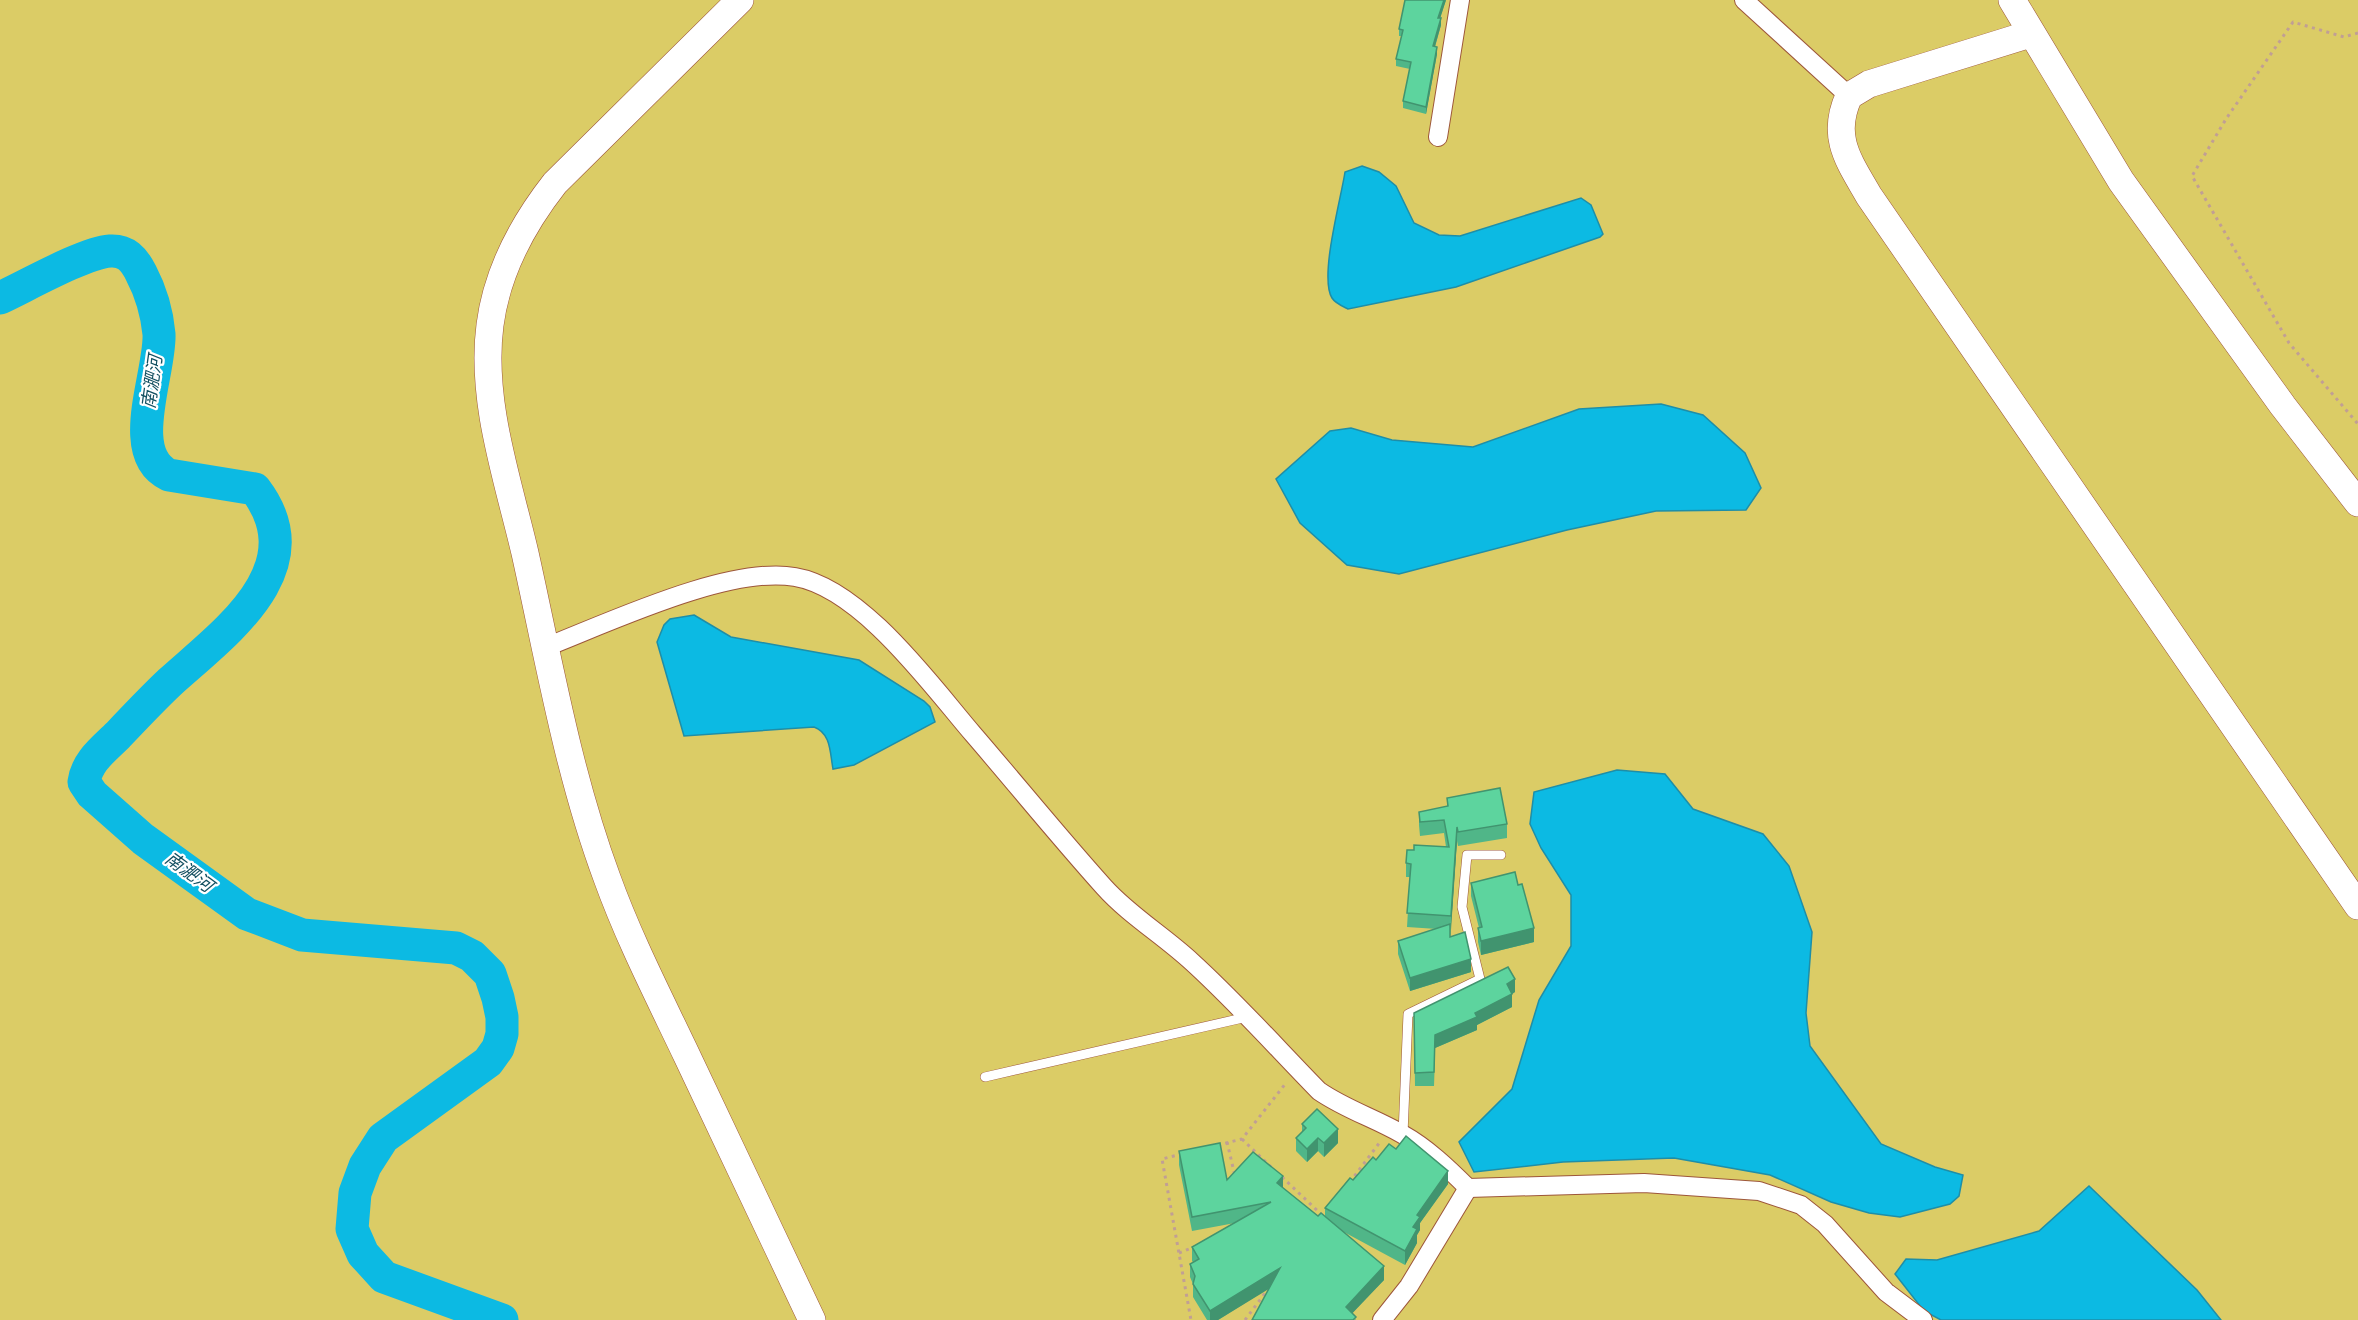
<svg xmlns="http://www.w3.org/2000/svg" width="2358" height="1320" font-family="Roboto,'Noto Sans SC',sans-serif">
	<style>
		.green { fill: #dbcc66 }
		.water { fill: #0cbae3; stroke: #1e8ea8; stroke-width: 1.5 }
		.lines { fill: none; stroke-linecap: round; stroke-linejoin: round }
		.river { stroke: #0cbae3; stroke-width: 33 }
		.lane-casing { stroke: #9d563a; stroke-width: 10 }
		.street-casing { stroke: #9d563a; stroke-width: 20 }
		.secondary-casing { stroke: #9d563a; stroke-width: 28 }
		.path { stroke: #c19f94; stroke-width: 3; stroke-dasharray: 3 4.5; stroke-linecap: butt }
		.lane { stroke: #fff; stroke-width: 9 }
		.street { stroke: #fff; stroke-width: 18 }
		.secondary { stroke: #fff; stroke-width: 27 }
		.wall { fill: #50b688 }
		.shaded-wall { fill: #41946f }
		.building { fill: #5dd49e; stroke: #41946f; stroke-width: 1.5 }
		.labels { text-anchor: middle; stroke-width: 4.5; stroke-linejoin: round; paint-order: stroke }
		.water-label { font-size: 18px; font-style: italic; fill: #145061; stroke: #fff }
	</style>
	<rect width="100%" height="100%" fill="#f9d7cb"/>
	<rect class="green" x="0" y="0" width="2358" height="1320"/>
	<g class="water">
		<path d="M 1362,166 L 1379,172 L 1396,186 L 1414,223 L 1439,235 L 1460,236 L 1581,198 L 1591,205 L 1603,234 L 1600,237 L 1456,287 L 1348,309 C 1342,306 1335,303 1332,298 C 1319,277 1341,199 1345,172 Z"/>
		<polygon points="1661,404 1703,415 1745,453 1761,488 1746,510 1656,511 1567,530 1399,574 1347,565 1300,523 1276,479 1330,431 1351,428 1392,440 1473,447 1579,409"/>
		<path d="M 694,615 L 731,637 L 859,660 L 924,701 L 930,707 L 935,722 L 854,765 L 833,769 C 830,753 831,733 814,727 L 684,736 L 657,642 L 664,625 L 670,619 Z"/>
		<polygon points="1617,770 1665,774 1693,809 1763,834 1789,866 1812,932 1806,1013 1810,1046 1881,1144 1935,1167 1963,1175 1959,1196 1950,1204 1900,1217 1869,1213 1831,1202 1770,1175 1674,1158 1563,1162 1474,1172 1459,1142 1512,1089 1539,1000 1571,946 1571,895 1541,848 1530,824 1534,792"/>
		<polygon points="2089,1186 2197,1290 2221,1320 1941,1320 1924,1311 1895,1274 1906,1259 1937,1260 2039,1231"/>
	</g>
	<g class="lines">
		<path class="river" d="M 0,298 C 26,286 84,253 110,251 C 126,250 134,259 141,273 C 151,292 157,313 159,334 C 161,372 124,454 169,475 L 255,489 C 316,569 224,633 170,682 C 152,699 135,717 118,735 C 104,749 87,761 84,782 L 92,794 L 143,839 L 247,914 L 302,935 L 456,948 L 472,956 L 490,974 L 498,998 L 502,1017 L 502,1034 L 498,1048 L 488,1062 L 383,1138 L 365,1166 L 355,1193 L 352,1229 L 363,1254 L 384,1277 L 502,1320"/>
		<g class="lane-casing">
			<g id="lane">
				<polyline points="985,1077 1247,1017"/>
				<polyline points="1403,1134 1408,1014 1480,979 1462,907 1467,855 1501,855"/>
			</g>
		</g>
		<g class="street-casing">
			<g id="street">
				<polyline points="1744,0 1849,96"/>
				<polyline points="1438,137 1460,0"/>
				<path d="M 546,647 C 608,623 730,565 795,577 C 861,588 931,685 973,734 C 1017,785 1059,837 1104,887 C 1129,915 1164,936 1192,962 C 1236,1002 1277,1048 1319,1091 C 1345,1109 1374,1118 1402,1134 C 1427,1148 1448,1168 1468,1188 L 1644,1183 L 1759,1191 L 1801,1205 L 1825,1224 L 1886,1292 L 1923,1320"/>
				<polyline points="1382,1320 1409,1286 1468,1188"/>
			</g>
		</g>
		<g class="secondary-casing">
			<g id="secondary">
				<path d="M 740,0 L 555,183 C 522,225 497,271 490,325 C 480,401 508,480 525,553 C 549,661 568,773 607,878 C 629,939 659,997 687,1056 C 728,1144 770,1232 812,1320"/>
				<polyline points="2012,0 2121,181 2283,406 2358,503"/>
				<path d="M 2030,34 L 1869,84 L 1849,96 C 1830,137 1849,161 1869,196 L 2358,906"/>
			</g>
		</g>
		<g class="path">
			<polyline points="2358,33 2344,37 2293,22 2226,119 2192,176 2289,343 2358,424"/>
			<polyline points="1242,1139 1273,1169"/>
			<polyline points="1227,1142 1235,1176"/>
			<polyline points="1218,1145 1242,1139 1286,1083"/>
			<polyline points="1182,1154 1162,1159 1191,1320"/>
			<polyline points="1282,1177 1323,1216"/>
			<polyline points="1350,1182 1380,1142"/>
			<polyline points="1179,1253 1194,1247"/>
			<polyline points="1245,1320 1271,1285"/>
		</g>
		<use href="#lane" class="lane"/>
		<use href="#street" class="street"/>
		<use href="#secondary" class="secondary"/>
	</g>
	<g class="wall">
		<polygon points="1446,0 1440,18 1441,25 1435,47 1437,54 1426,114 1403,108 1403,101 1410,69 1396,66 1396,59 1402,36 1399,36 1399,29"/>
		<polygon points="1447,798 1507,824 1507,838 1458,846 1457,841 1450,937 1471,972 1410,991 1398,954 1398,941 1437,929 1407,927 1410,877 1406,877 1406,863 1414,850 1446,847 1444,833 1420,836 1419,825 1419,812 1447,807"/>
		<polygon points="1471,883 1518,885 1534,942 1481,955 1478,942 1478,928 1479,928 1471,896"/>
		<polygon points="1515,992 1512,994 1512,1007 1477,1025 1477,1030 1435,1048 1434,1086 1415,1086 1414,1013"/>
		<polygon points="1302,1124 1338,1143 1324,1157 1318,1151 1307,1162 1296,1151 1296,1138 1302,1132"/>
		<polygon points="1179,1151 1227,1180 1283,1188 1318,1216 1325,1216 1325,1208 1353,1180 1376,1160 1448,1184 1420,1223 1420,1230 1417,1235 1417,1243 1405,1265 1342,1231 1384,1280 1352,1313 1356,1320 1269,1288 1218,1320 1207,1320 1193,1297 1193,1284 1190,1277 1190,1264 1193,1262 1192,1261 1192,1247 1235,1223 1192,1231 1179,1165"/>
	</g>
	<g class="shaded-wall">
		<polygon points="1444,0 1446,0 1438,25 1438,18"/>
		<polygon points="1441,18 1441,25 1433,53 1433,46"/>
		<polygon points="1437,47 1437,54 1426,114 1426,107"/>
		<polygon points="1457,827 1457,841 1451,930 1451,916"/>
		<polygon points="1534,928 1534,942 1481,955 1481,941"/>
		<polygon points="1471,959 1471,972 1410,991 1410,978"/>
		<polygon points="1515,979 1515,992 1512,994 1512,1007 1477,1025 1477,1030 1435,1048 1434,1086 1435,1035 1475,1013 1507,984"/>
		<polygon points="1338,1129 1338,1143 1324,1157 1324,1143"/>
		<polygon points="1318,1138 1318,1151 1307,1162 1307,1149"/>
		<polygon points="1448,1171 1448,1184 1420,1223 1420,1230 1417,1235 1417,1243 1405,1265 1405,1251 1417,1215"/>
		<polygon points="1283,1176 1283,1190 1277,1183"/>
		<polygon points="1384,1266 1384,1280 1346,1320 1346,1307"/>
		<polygon points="1280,1268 1280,1282 1218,1320 1210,1320 1210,1311"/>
	</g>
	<g class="building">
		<polygon points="1405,0 1444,0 1438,18 1441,18 1433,46 1437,47 1426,107 1403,101 1411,62 1396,59 1403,30 1399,29"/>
		<polygon points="1500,788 1507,824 1458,832 1457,827 1451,916 1407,913 1411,864 1406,863 1407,850 1414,850 1414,845 1449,847 1444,820 1420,822 1419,812 1448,806 1447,798"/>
		<polygon points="1515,872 1518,885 1522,884 1534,928 1481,941 1478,928 1482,927 1471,883"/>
		<polygon points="1450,924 1450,937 1465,932 1471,959 1410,978 1398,941"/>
		<polygon points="1508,967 1515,979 1507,984 1512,994 1475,1013 1477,1017 1435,1035 1434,1072 1415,1073 1414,1013"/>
		<polygon points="1317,1109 1338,1129 1324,1143 1318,1138 1307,1149 1296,1138 1306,1128 1302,1124"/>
		<polygon points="1406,1136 1448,1171 1417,1215 1420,1217 1413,1227 1417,1229 1405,1251 1325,1208 1350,1178 1353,1180 1373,1157 1376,1160 1389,1144 1396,1149"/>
		<polygon points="1220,1143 1227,1180 1253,1152 1283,1176 1277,1183 1318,1216 1321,1213 1384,1266 1346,1307 1356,1317 1353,1320 1252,1320 1280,1268 1210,1311 1193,1284 1195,1276 1190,1264 1199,1259 1192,1247 1271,1202 1192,1217 1179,1151"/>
	</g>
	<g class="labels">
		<g class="water-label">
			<text transform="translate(152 382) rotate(-82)" y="6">南淝河</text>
			<text transform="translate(189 872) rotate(36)" y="6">南淝河</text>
		</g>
	</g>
</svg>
